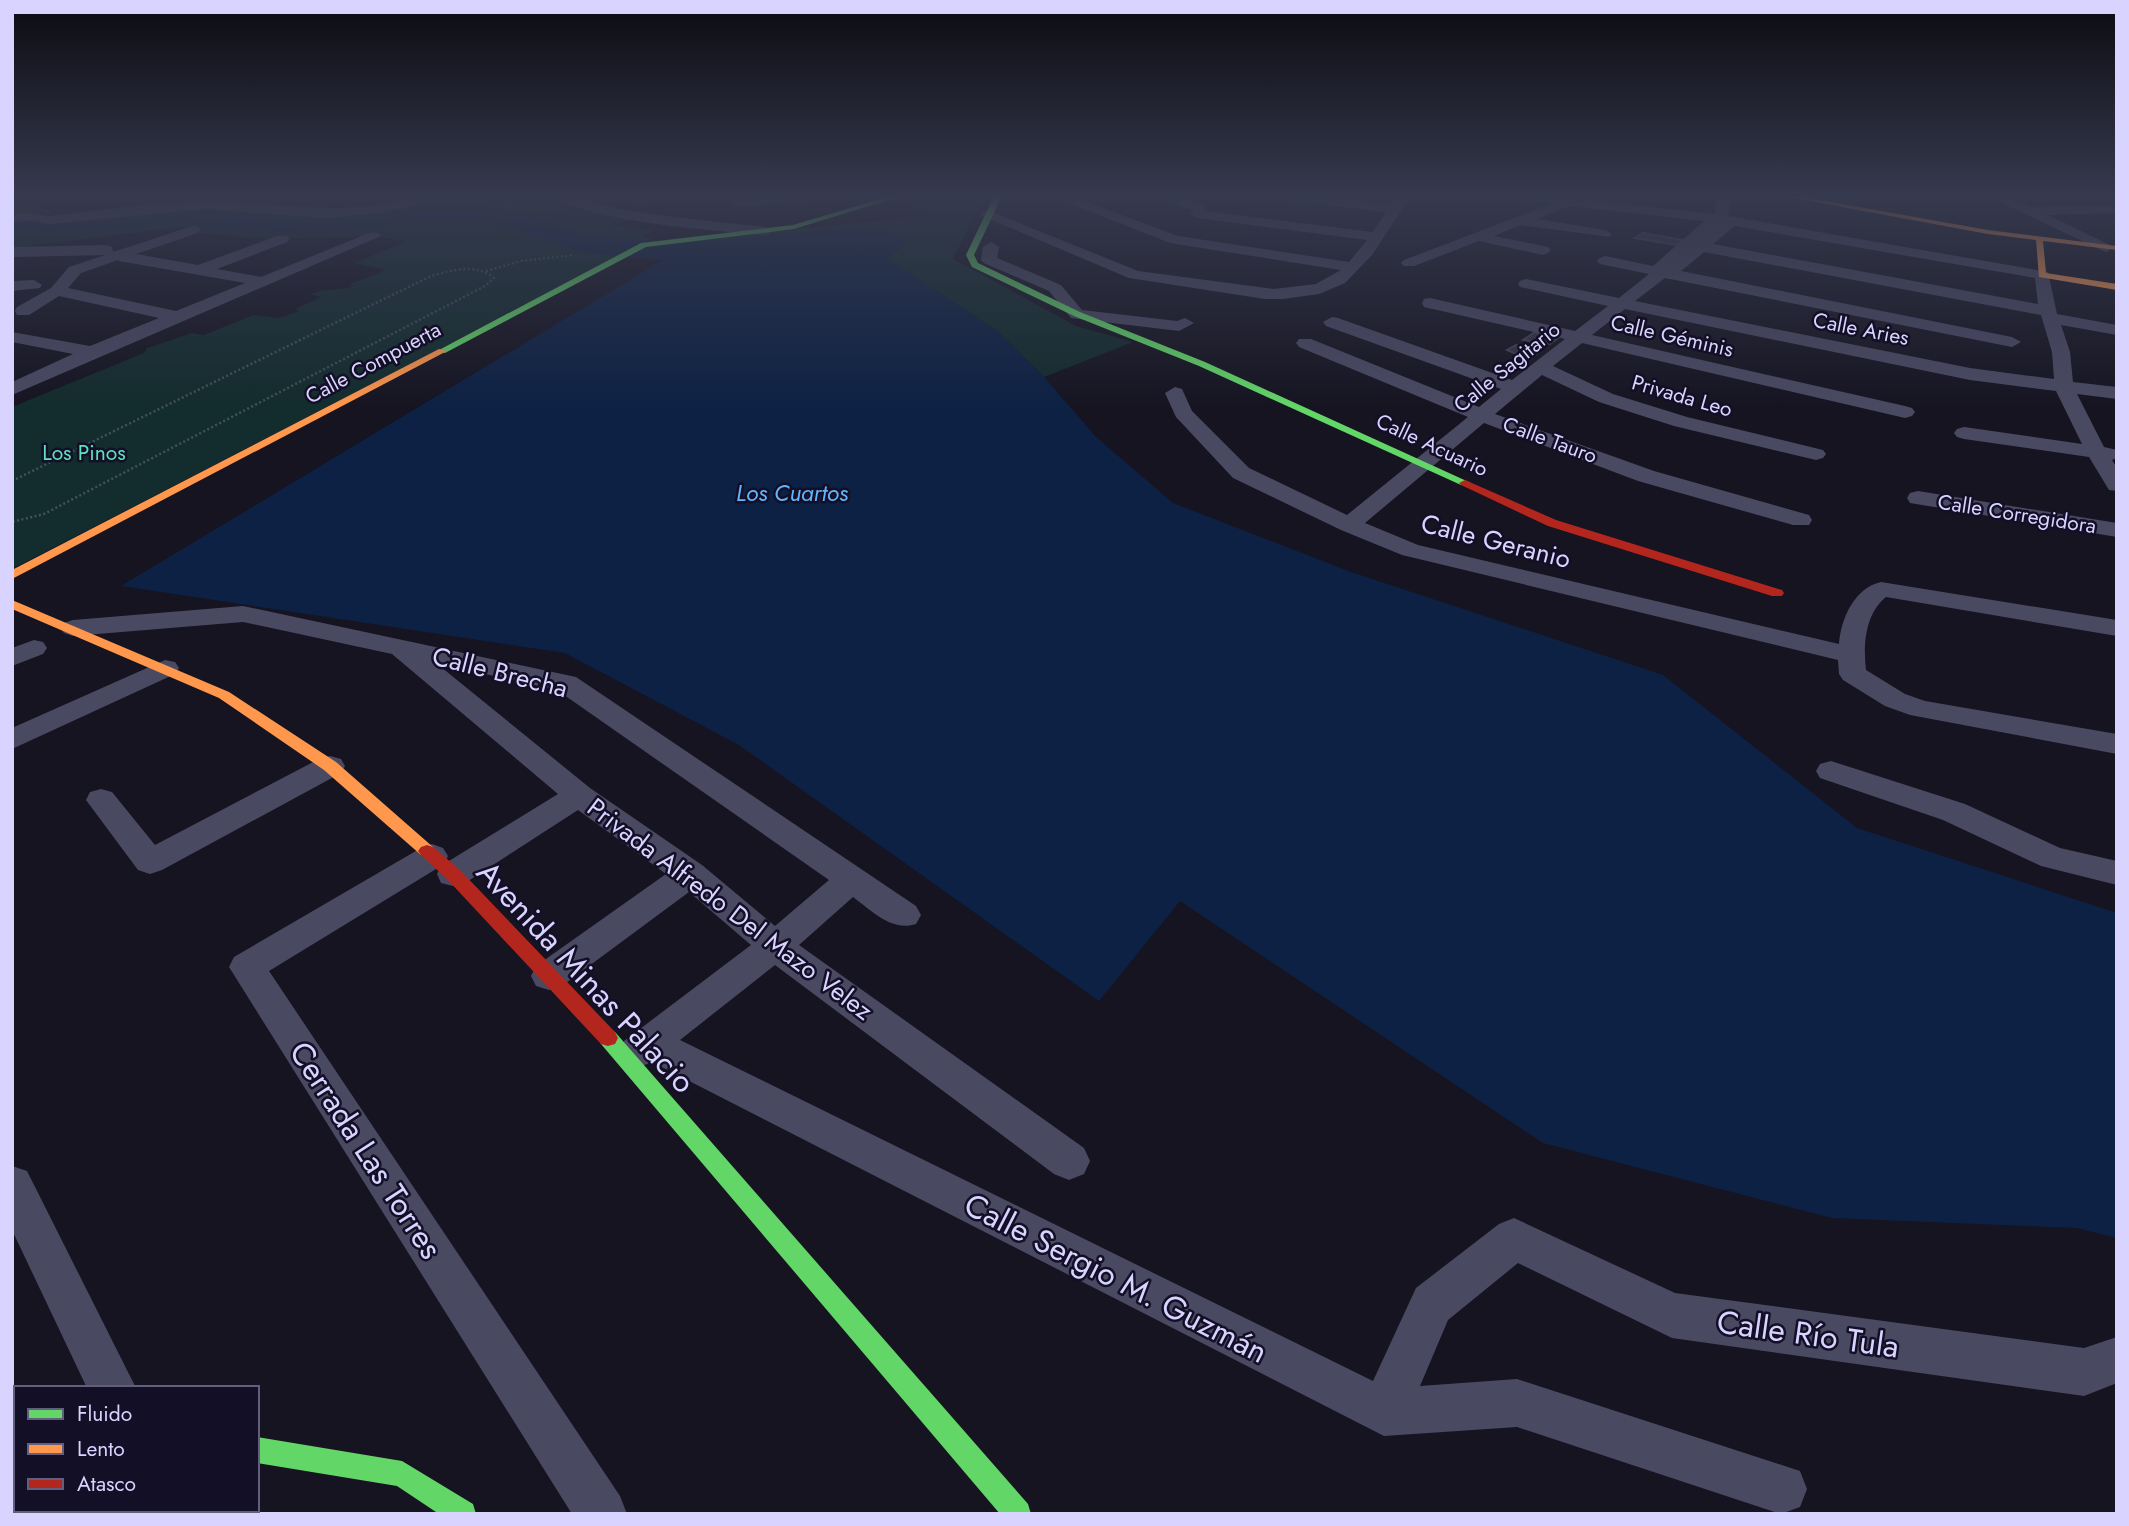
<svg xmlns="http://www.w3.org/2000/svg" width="2129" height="1526" font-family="Jost,sans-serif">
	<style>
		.green { fill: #132c2d }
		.water { fill: #0d2144 }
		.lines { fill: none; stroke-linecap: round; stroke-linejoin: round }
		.river { fill: #0d2144; fill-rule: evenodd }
		.building { fill: #343243; stroke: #433f54; stroke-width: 2 }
		.path { stroke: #44505f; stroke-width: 2.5; stroke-dasharray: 2 2.5; stroke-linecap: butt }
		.street { fill: #4a4962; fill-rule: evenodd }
		.fast { fill: #63d668; fill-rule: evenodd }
		.slow { fill: #ff974d; fill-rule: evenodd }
		.jam { fill: #b3261e; fill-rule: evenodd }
		.labels { text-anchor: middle; stroke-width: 5; stroke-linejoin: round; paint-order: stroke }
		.far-street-label { font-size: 21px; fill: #d9d4ff; stroke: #130f26 }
		.far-park-label { font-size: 21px; fill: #5fe0c0; stroke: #130f26 }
		.far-water-label { font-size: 23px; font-style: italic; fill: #62b6ff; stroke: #130f26 }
		.street-label { font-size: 26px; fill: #d9d4ff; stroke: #130f26 }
		.near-street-label { font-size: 32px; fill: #d9d4ff; stroke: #130f26 }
	</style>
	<rect width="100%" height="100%" fill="#161421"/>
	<g class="green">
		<polygon points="54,194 181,194 168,204 83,200 62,202"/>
		<path d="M 515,194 L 548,194 L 571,209 L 628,219 L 612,225 L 652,231 L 642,236 L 653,239 L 640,244 L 930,216 L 913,204 L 956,194 L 992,194 L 977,210 L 953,259 L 1076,326 L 1133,342 L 1044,377 L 996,330 L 876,252 L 822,242 L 705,255 L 619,257 L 12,569 L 12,407 L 144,353 L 147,348 L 192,333 L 204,335 L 253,315 L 279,318 L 299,311 L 295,309 L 321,297 L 311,294 C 327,287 338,292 354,286 L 350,284 L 386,270 L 355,263 L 406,241 L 374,236 L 269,239 L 195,233 L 192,228 L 180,227 L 12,248 L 12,207 L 36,206 L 60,214 L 26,214 L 28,218 L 202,207 L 319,217 L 432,197 L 494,201 Z"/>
	</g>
	<polygon class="water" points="822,242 876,252 996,330 1044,377 1096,437 1173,503 1351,572 1663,675 1857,828 2117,913 2117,1238 2077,1228 1832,1218 1543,1143 1180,901 1099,1001 739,745 565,653 121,586 668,257"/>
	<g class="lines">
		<path class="river" d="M 452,202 L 513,210 L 584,235 L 649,241 L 688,243 L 839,229 L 871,229 L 900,236 L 905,242 C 895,256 882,262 866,258 L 861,252 L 865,247 L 688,261 L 649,259 L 580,252 L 499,224 L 452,218 L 293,232 L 233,230 L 180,221 L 50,232 L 12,229 L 12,213 L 50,216 L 180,205 L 233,214 L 293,216 Z"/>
	</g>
	<g class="building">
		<polygon points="1643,233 1683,240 1676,245 1634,238"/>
		<polygon points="1535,332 1558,338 1550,344 1523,340"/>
		<polygon points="1516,345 1539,352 1529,360 1507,350"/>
	</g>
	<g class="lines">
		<g class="path">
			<polyline points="486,271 521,261 573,255"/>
			<path d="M 12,481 L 431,276 C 452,270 476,263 494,278 L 485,286 L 44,514 L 12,522"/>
		</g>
		<g class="street">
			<path d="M 417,194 L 435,194 L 411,206 L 379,213 L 326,218 L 205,209 L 49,224 L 26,220 L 12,222 L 12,214 L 26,212 L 49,216 C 100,211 153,202 204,201 C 276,199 347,222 417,194 Z"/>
			<path d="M 551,194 C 575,193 596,204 620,209 C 668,217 717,222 766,227 L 773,231 L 766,235 C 722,231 581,222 551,194 Z"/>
			<polygon points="646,194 667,194 639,204 632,200"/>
			<polygon points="792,194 840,194 833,198 739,207 732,203 739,199"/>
			<polygon points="1046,194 1065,194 1178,236 1349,262 1367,240 1197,218 1190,214 1194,211 1152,194 1172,194 1205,205 1205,211 1373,232 1386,212 1271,198 1264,194 1303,194 1391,204 1398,194 1412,194 1372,255 1345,283 1319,294 1283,299 1265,299 1129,278 980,215 982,212 992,212 1138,271 1274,289 1316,284 1341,270 1170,243"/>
			<path d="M 1492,194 L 1534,194 L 1715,214 L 1717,194 L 1731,194 L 1728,216 L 2048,272 L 2057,314 L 2117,325 L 2117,335 L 2061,325 L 2070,352 L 2073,382 L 2117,387 L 2117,399 L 2077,394 L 2104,447 L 2117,450 L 2117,458 L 2112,460 L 2117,468 L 2117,491 L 2109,490 L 2089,457 L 1964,439 L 1957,437 L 1954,433 L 1957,429 L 1964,427 L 2082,444 L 2056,391 L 1970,380 L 1625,309 L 1592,335 L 1905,406 L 1912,408 L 1915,412 L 1912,416 L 1905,418 L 1582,343 L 1553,366 L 1613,394 L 1687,417 L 1823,450 L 1826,454 L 1823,458 L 1816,460 L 1674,426 L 1599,402 L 1542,375 L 1495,414 L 1654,471 L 1809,515 L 1812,520 L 1809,525 L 1793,525 L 1638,481 L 1484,423 L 1365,523 L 1418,545 L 1839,644 C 1841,619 1854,588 1881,582 L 2117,620 L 2117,636 L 1886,597 C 1865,614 1863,645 1866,670 L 1905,694 L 1925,701 L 2117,734 L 2117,754 L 1910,715 L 1885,706 L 1843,680 L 1839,674 L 1838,660 L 1402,555 L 1341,530 L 1233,478 L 1176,417 L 1165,393 L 1175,387 L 1182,389 L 1192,411 L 1249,468 L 1347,515 L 1468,417 L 1299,347 L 1296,343 L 1299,339 L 1311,339 L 1479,407 L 1501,389 L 1326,326 L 1323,322 L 1332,317 L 1338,318 L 1512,380 L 1565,339 L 1424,307 L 1422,303 L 1424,299 L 1430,298 L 1575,331 L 1608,306 L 1520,287 L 1518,284 L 1520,281 L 1526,279 L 1619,298 L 1649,274 L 1600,264 L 1597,261 L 1600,258 L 1605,256 L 1653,266 L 1704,221 L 1569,206 L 1537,219 L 1605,230 L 1612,234 L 1610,237 L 1521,225 L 1494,236 L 1548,247 L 1551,250 L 1548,253 L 1543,255 L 1479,241 L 1414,266 L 1404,266 L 1401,263 L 1404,260 L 1551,204 L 1499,198 ZM 1735,226 L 2035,278 L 2038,304 L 1713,244 ZM 1704,252 L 2041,315 L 2052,352 L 2054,379 L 1970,368 L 1635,301 L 1665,278 L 2012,347 L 2021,342 L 2012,337 L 1681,271 Z"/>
			<polygon points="1984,194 2002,194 2031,207 2117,205 2117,213 2048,215 2114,247 2106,252 2101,250"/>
			<path d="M 193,226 L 198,227 L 200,230 L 198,233 L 136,254 L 198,265 L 277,236 L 287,236 L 289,239 L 287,242 L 217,269 L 261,277 L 369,233 L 379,233 L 381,236 L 12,395 L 12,382 L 73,354 L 12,342 L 12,332 L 90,346 L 159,318 L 59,296 L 29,315 L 17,315 L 15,311 L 17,307 L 51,288 L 69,267 L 105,255 L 12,257 L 12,247 L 107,245 L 112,247 L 113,252 ZM 118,260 L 119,261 L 245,283 L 176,311 L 68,288 L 81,273 Z"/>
			<polygon points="991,242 999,247 997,258 1061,285 1082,310 1177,321 1185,318 1194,323 1179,331 1071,318 1049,291 984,263 981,260 983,247"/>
			<polygon points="34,280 42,285 40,288 12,291 12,281"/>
			<polygon points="1918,491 2117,523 2117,537 1910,503 1907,498 1910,493"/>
			<path d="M 243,606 L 576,677 L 916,906 L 921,915 L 916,924 C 892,932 872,911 853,897 L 799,945 L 1084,1148 L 1090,1161 L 1084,1174 L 1069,1180 L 1054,1174 L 775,965 L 680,1040 L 1373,1381 L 1416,1288 L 1499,1224 L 1514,1218 L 1675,1293 L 2084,1348 L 2117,1337 L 2117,1383 L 2084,1396 L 1672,1338 L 1518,1263 L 1448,1320 L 1420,1386 L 1517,1379 L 1800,1471 L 1807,1489 L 1800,1507 L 1781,1514 L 1517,1427 L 1384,1436 L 652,1062 L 637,1068 L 624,1063 L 618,1052 L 624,1041 L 751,945 L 689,892 L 562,986 L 549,990 L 536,986 L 531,976 L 536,966 L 666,874 L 578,810 L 465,883 L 453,886 L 441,883 L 437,874 L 441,866 L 269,971 L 620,1496 L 627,1514 L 572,1514 L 229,967 L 234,957 L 421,848 L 432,844 L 443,848 L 448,856 L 444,864 L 558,794 L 392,654 L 243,622 L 73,636 L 64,633 L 60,628 L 64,623 L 73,620 ZM 436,663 L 557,690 L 829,880 L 775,926 L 702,865 L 590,788 Z"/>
			<polygon points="34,640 43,642 47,648 43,654 12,666 12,648"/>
			<polygon points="165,660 175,662 179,668 175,674 12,749 12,728"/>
			<polygon points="330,756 341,759 345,766 341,773 162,870 150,874 138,870 86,800 90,792 101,789 112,792 155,845 319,759"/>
			<polygon points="1831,761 1965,804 2060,848 2117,861 2117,885 2041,866 1943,820 1820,778 1816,771 1820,764"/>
			<polygon points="12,1166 27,1171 136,1388 87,1388 12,1230"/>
			<rect x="141" y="1510" width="51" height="4"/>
		</g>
		<g class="fast">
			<polygon points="897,194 908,194 794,229 646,247 445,353 437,351 641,243 793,225"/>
			<polygon points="995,194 1003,194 974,255 978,263 1080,312 1205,362 1471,483 1461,485 1199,366 1074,316 972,267 966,255"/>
			<polygon points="608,1030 615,1032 1028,1504 1031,1514 1000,1514 601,1044 598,1038 601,1032"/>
			<rect x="12" y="1397" width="4" height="26"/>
			<polygon points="257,1437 402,1461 473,1504 476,1514 439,1514 397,1486 257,1463"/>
		</g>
		<g class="slow">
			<polygon points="1771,194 1786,194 1988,230 2117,246 2117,250 2043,241 2046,273 2117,284 2117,290 2039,277 2036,240 1988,234"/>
			<polygon points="439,349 447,351 12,579 12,570"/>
			<polygon points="12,600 229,692 336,762 433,847 436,851 433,855 421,855 324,770 219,698 12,609"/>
		</g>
		<g class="jam">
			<polygon points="1465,480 1556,520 1782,590 1784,593 1782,596 1772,596 1548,526 1461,485 1459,483"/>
			<polygon points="427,845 433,847 459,869 615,1032 618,1038 615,1044 608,1046 601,1044 447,879 421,855 418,851 421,847"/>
		</g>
	</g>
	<linearGradient id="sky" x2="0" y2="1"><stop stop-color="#0c0b12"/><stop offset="0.48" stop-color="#363a4e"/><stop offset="1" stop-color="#363a4e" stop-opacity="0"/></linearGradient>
	<rect width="2129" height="407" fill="url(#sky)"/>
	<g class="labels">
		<g class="far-street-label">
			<text transform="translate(1861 329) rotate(11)" y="7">Calle Aries</text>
			<text transform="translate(1672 336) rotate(13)" y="7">Calle Géminis</text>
			<text transform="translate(373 363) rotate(-28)" y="7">Calle Compuerta</text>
			<text transform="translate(1507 367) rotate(-39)" y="7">Calle Sagitario</text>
			<text transform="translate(1682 396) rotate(16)" y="7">Privada Leo</text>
			<text transform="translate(1550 440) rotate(20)" y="7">Calle Tauro</text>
			<text transform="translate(1432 445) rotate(25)" y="7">Calle Acuario</text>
			<text transform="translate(2017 514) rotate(9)" y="7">Calle Corregidora</text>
		</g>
		<g class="far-park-label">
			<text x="84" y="460">Los Pinos</text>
		</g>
		<g class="far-water-label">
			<text x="792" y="501">Los Cuartos</text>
		</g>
		<g class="street-label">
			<text transform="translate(1496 541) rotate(14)" y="9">Calle Geranio</text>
			<text transform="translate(500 672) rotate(14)" y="9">Calle Brecha</text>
			<text transform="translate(730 909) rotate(37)" y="9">Privada Alfredo Del Mazo Velez</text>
		</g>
		<g class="near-street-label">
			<text transform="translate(586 977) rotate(47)" y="11">Avenida Minas Palacio</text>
			<text transform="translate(366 1150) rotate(57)" y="11">Cerrada Las Torres</text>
			<text transform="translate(1116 1278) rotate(27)" y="11">Calle Sergio M. Guzmán</text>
			<text transform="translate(1808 1334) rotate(8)" y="11">Calle Río Tula</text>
		</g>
	</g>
	<rect width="2129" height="1526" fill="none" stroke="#d9d4ff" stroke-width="28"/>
	<rect x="14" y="1386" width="245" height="126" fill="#130f26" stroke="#625e7d" stroke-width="2"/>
	<rect x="28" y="1409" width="35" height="10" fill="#63d668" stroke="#625e7d" stroke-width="2"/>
	<text x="77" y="1421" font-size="21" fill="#d9d4ff">Fluido</text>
	<rect x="28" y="1444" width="35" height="10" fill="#ff974d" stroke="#625e7d" stroke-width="2"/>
	<text x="77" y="1456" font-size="21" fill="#d9d4ff">Lento</text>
	<rect x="28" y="1479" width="35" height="10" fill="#b3261e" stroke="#625e7d" stroke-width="2"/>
	<text x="77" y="1491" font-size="21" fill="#d9d4ff">Atasco</text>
</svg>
